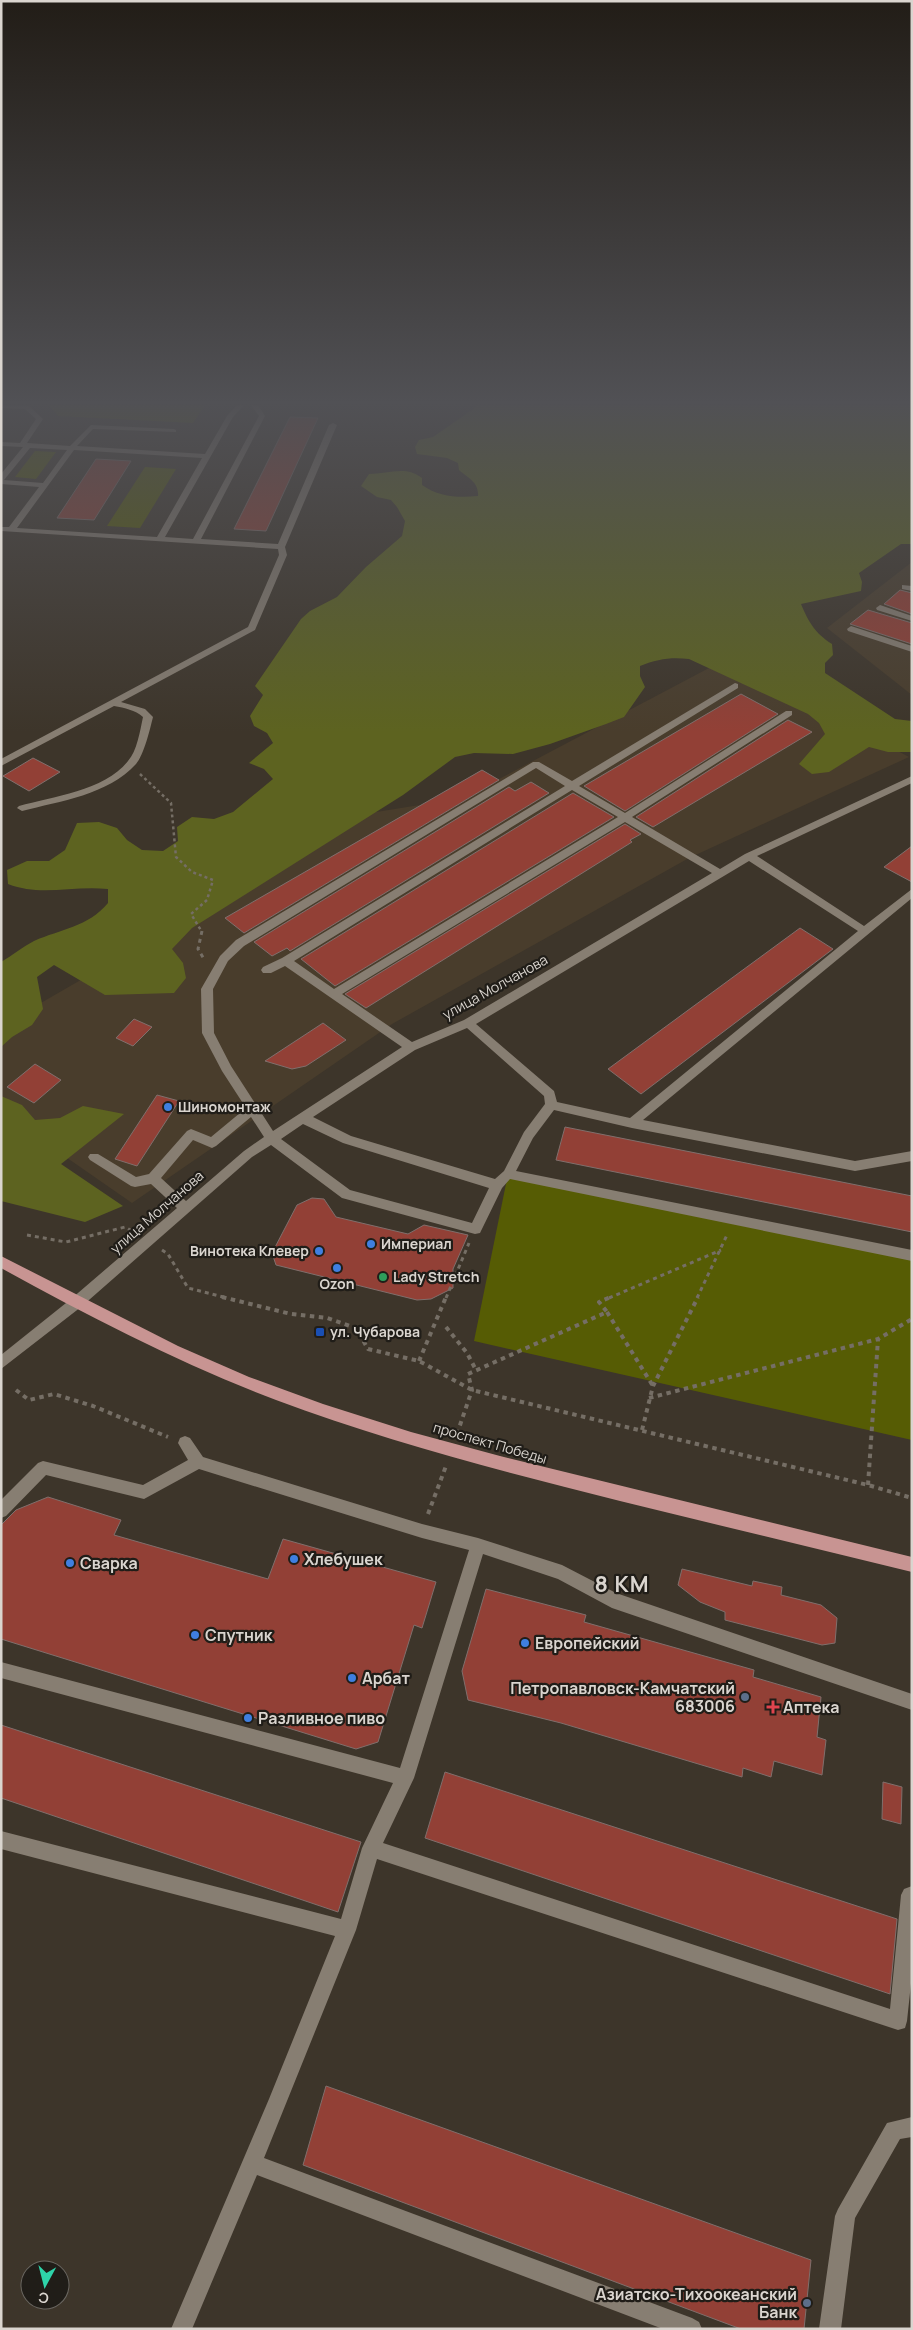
<svg xmlns="http://www.w3.org/2000/svg" width="913" height="2330" font-family="Manrope,sans-serif">
	<style>
		.built { fill: #493d2c }
		.green { fill: #565c04 }
		.forest { fill: #5d6320 }
		.building { fill: #924036; stroke: #806f6c }
		.lines { fill: none; stroke-linecap: round; stroke-linejoin: round }
		.path-far2 { stroke: #756e65; stroke-width: 2.5; stroke-dasharray: 3 3; stroke-linecap: butt }
		.path-far1 { stroke: #756e65; stroke-width: 3; stroke-dasharray: 4 4; stroke-linecap: butt }
		.path { stroke: #756e65; stroke-width: 4; stroke-dasharray: 4.5 4.5; stroke-linecap: butt }
		.minor { fill: #877e72; fill-rule: evenodd }
		.major { fill: #c89492; fill-rule: evenodd }
		.shop-dot { fill: #3f7fe0; stroke: #201d18; stroke-width: 2 }
		.leisure-dot { fill: #2e9e5b; stroke: #201d18; stroke-width: 2 }
		.transit-dot { fill: #1a4fb4; stroke: #201d18; stroke-width: 2 }
		.service-dot { fill: #5c6f8a; stroke: #201d18; stroke-width: 2 }
		.health-dot { fill: #e0444e; stroke: #201d18; stroke-width: 2 }
		.labels { text-anchor: middle; stroke-width: 4.5; stroke-linejoin: round; paint-order: stroke }
		.street-label { font-size: 14px; fill: #dad5cf; stroke: #201d18 }
		.poi-label { font-size: 14px; font-weight: bold; fill: #dad5cf; stroke: #201d18; text-anchor: start }
		.near-poi-label { font-size: 16px; font-weight: bold; fill: #dad5cf; stroke: #201d18; text-anchor: start }
		.near-district-label { font-size: 22px; font-weight: bold; letter-spacing: 1px; fill: #dad5cf; stroke: #201d18 }
	</style>
	<rect width="100%" height="100%" fill="#3d352a"/>
	<g class="built">
		<polygon points="912,562 912,695 827,628"/>
		<polygon points="726,659 909,757 689,858 392,1024 132,1203 1,1112 1,1026 370,813 463,798"/>
	</g>
	<g class="green">
		<polygon points="49,405 205,405 193,423 58,416"/>
		<polygon points="35,451 56,452 36,479 15,477"/>
		<polygon points="145,467 176,469 140,528 107,526"/>
		<polygon points="508,1174 912,1256 912,1440 474,1341"/>
	</g>
	<g class="forest">
		<path d="M 479,405 L 912,405 L 912,544 L 901,544 L 859,573 L 862,582 L 861,591 L 801,604 C 809,623 815,633 832,644 L 833,655 L 825,663 L 825,673 L 895,719 L 912,721 L 912,752 L 888,752 L 869,747 L 829,772 L 812,774 L 799,764 L 825,734 L 819,723 L 808,714 L 689,659 C 671,657 657,659 640,666 L 640,676 L 645,687 L 624,717 L 606,724 L 550,744 L 513,754 L 474,753 L 455,757 L 403,795 L 192,928 L 172,949 L 183,963 L 186,978 L 174,993 L 105,995 L 54,965 L 37,977 L 43,1009 L 32,1025 L 12,1037 L 1,1047 L 1,962 C 12,956 22,947 34,941 C 61,929 88,927 108,903 L 108,889 C 73,885 41,897 8,884 L 7,870 L 27,861 L 49,861 L 65,850 L 77,823 L 99,822 L 117,828 L 127,840 L 142,850 L 163,851 L 178,841 L 177,827 L 192,817 L 214,819 L 233,812 L 273,779 L 264,769 L 249,763 L 273,743 L 267,733 L 254,726 L 250,716 L 263,695 L 255,686 L 301,619 L 310,611 L 337,597 L 366,567 L 402,536 L 405,521 L 397,507 L 391,500 L 377,497 L 361,486 L 369,474 C 388,474 406,465 422,478 L 422,485 C 439,497 458,498 478,496 C 479,482 468,478 459,470 L 458,463 L 447,458 L 417,454 L 415,447 L 419,440 L 433,437 Z"/>
		<polygon points="1,1096 22,1105 35,1120 60,1118 83,1106 124,1114 61,1164 123,1206 85,1222 1,1201"/>
	</g>
	<g class="building">
		<polygon points="290,417 318,418 266,531 234,529"/>
		<polygon points="96,459 131,461 94,520 57,518"/>
		<polygon points="900,590 912,593 912,614 884,604"/>
		<polygon points="868,610 912,623 912,644 850,624"/>
		<polygon points="741,694 778,714 625,811 584,786"/>
		<polygon points="788,720 812,732 653,827 636,817"/>
		<polygon points="33,758 60,772 29,791 3,776"/>
		<polygon points="482,770 499,780 244,933 225,918"/>
		<polygon points="531,782 549,793 290,951 287,948 272,956 254,942 509,787 515,791"/>
		<polygon points="573,793 614,817 335,986 301,959"/>
		<polygon points="625,824 641,834 630,840 632,842 366,1008 345,994"/>
		<polygon points="912,846 912,882 884,867"/>
		<polygon points="800,928 833,949 641,1094 608,1069"/>
		<polygon points="134,1019 152,1027 133,1046 116,1038"/>
		<polygon points="323,1023 346,1040 306,1066 292,1069 265,1061"/>
		<polygon points="35,1064 61,1080 34,1103 7,1087"/>
		<polygon points="157,1095 179,1101 137,1166 115,1159"/>
		<polygon points="565,1127 912,1196 912,1232 556,1160"/>
		<polygon points="312,1198 324,1199 336,1217 408,1234 424,1225 468,1235 453,1269 453,1288 431,1299 417,1300 276,1265 272,1253 297,1205"/>
		<polygon points="48,1497 121,1520 114,1535 268,1579 283,1539 436,1582 422,1628 414,1625 378,1742 356,1749 1,1639 1,1525 16,1510"/>
		<polygon points="682,1569 752,1586 753,1581 782,1587 781,1595 821,1605 837,1618 835,1643 822,1645 725,1620 725,1612 700,1602 678,1585"/>
		<polygon points="486,1589 586,1615 584,1622 754,1670 753,1677 821,1697 817,1737 826,1740 822,1775 774,1761 771,1777 743,1768 742,1777 561,1723 468,1700 462,1671"/>
		<polygon points="1,1725 361,1842 338,1912 1,1798"/>
		<polygon points="445,1772 897,1919 890,1994 425,1838"/>
		<polygon points="883,1782 902,1787 901,1824 882,1819"/>
		<polygon points="326,2086 811,2260 804,2329 741,2329 303,2165"/>
	</g>
	<g class="lines">
		<polyline class="path-far2" points="140,774 171,803 176,857 192,872 213,880 207,900 191,914 202,932"/>
		<g class="path-far1">
			<polyline points="202,931 198,949 204,959"/>
			<polyline points="27,1235 66,1242 125,1227 134,1232"/>
			<polyline points="162,1250 168,1254 188,1288 227,1298"/>
			<polyline points="446,1298 469,1243"/>
			<polyline points="609,1298 721,1250"/>
			<polyline points="697,1298 727,1235"/>
		</g>
		<g class="path">
			<polyline points="222,1297 291,1314 327,1318 356,1328 368,1349 419,1361 472,1390 868,1485 912,1498"/>
			<polyline points="607,1312 653,1386"/>
			<polyline points="446,1327 467,1353 476,1370"/>
			<polyline points="419,1361 446,1297"/>
			<polyline points="16,1390 29,1400 54,1394 93,1406 168,1437"/>
			<polyline points="649,1398 878,1339 912,1319"/>
			<polyline points="642,1430 653,1386 698,1297"/>
			<polyline points="457,1434 472,1390 468,1374 607,1312 599,1302 611,1297"/>
			<polyline points="868,1485 878,1339"/>
			<polyline points="428,1514 446,1466"/>
		</g>
		<g class="minor">
			<path d="M 1,405 L 29,406 L 43,419 L 27,443 L 70,446 L 91,425 L 174,429 L 176,430 L 176,432 L 93,429 L 77,446 L 205,454 L 227,416 L 237,405 L 244,405 L 233,417 L 165,537 L 193,539 L 259,416 L 251,405 L 258,405 L 265,416 L 201,539 L 278,544 L 329,425 L 333,423 L 337,425 L 285,547 L 287,555 L 255,630 L 121,702 L 145,709 L 153,717 C 150,729 144,755 136,764 C 108,795 60,801 22,811 L 17,808 L 19,806 C 52,797 106,790 128,761 C 137,751 140,731 143,717 C 135,710 125,708 114,706 L 1,766 L 1,759 L 248,627 L 279,555 L 278,549 L 1,531 L 1,527 L 9,527 L 39,487 L 1,484 L 1,474 L 23,447 L 1,446 L 1,442 L 20,443 L 36,419 L 25,409 L 1,408 ZM 30,448 L 67,450 L 43,483 L 4,480 ZM 74,450 L 202,458 L 157,537 L 17,528 Z"/>
			<polygon points="902,585 912,586 912,591 902,589"/>
			<polygon points="880,605 912,616 912,621 877,610 876,608"/>
			<polygon points="851,626 912,646 912,652 848,631 847,629"/>
			<path d="M 735,683 L 738,684 L 738,688 L 579,786 L 625,813 L 786,711 L 792,711 L 792,715 L 632,817 L 720,869 L 745,854 L 912,776 L 912,783 L 757,856 L 864,926 L 912,889 L 912,898 L 643,1120 L 855,1161 L 912,1151 L 912,1161 L 855,1171 L 632,1128 L 554,1110 L 533,1138 L 516,1171 L 912,1250 L 912,1261 L 510,1179 L 502,1188 L 480,1233 L 475,1234 L 342,1198 L 271,1145 L 252,1157 L 81,1307 L 1,1369 L 1,1355 L 71,1299 L 177,1208 L 151,1184 L 135,1187 L 131,1186 L 90,1160 L 88,1157 L 90,1154 L 98,1154 L 136,1177 L 149,1174 L 187,1131 L 191,1129 L 211,1137 L 246,1108 L 222,1071 L 202,1033 L 201,989 L 220,956 L 236,940 L 533,762 L 539,762 L 572,781 ZM 536,768 L 565,786 L 282,958 L 263,967 L 261,970 L 263,973 L 271,973 L 285,966 L 402,1047 L 273,1131 L 231,1066 L 214,1033 L 213,989 L 228,961 L 244,946 ZM 572,790 L 618,817 L 334,989 L 294,961 ZM 625,822 L 712,873 L 464,1020 L 412,1042 L 342,994 ZM 749,861 L 858,931 L 630,1118 L 557,1102 L 554,1091 L 476,1024 ZM 467,1028 L 544,1096 L 545,1104 L 524,1132 L 504,1171 L 495,1179 L 351,1136 L 313,1117 L 415,1050 ZM 251,1117 L 264,1137 L 244,1151 L 186,1201 L 161,1178 L 193,1140 L 212,1148 L 216,1146 ZM 303,1124 L 343,1143 L 489,1188 L 472,1223 L 350,1190 L 281,1139 Z"/>
			<polygon points="185,1436 190,1438 203,1457 422,1524 478,1538 562,1565 616,1593 912,1694 912,1710 612,1608 558,1579 483,1554 414,1778 383,1843 890,2009 901,1895 904,1889 912,1886 912,1974 907,2021 905,2028 898,2030 377,1859 356,1930 264,2158 692,2318 699,2322 702,2329 663,2329 257,2175 192,2329 171,2329 269,2099 335,1936 1,1849 1,1831 341,1919 362,1848 393,1783 1,1678 1,1662 400,1768 469,1550 422,1538 199,1469 144,1499 46,1475 6,1516 1,1518 1,1500 38,1463 43,1461 143,1485 188,1460 178,1443 180,1438"/>
			<polygon points="912,2117 912,2137 900,2139 855,2218 841,2329 819,2329 835,2216 838,2209 887,2123"/>
		</g>
		<path class="major" d="M 1,1256 L 178,1346 L 249,1377 L 323,1404 L 411,1432 L 500,1456 L 912,1557 L 912,1572 C 815,1548 717,1525 620,1501 C 504,1472 388,1442 276,1400 C 181,1364 90,1317 1,1268 Z"/>
	</g>
	<linearGradient id="sky" x2="0" y2="1"><stop stop-color="#221d17"/><stop offset="0.55" stop-color="#515155"/><stop offset="1" stop-color="#515155" stop-opacity="0"/></linearGradient>
	<rect width="913" height="732" fill="url(#sky)"/>
	<g class="shop-dot">
		<circle cx="168" cy="1107" r="5"/>
		<circle cx="371" cy="1244" r="5"/>
		<circle cx="319" cy="1251" r="5"/>
		<circle cx="337" cy="1268" r="5"/>
		<circle cx="294" cy="1559" r="5"/>
		<circle cx="70" cy="1563" r="5"/>
		<circle cx="195" cy="1635" r="5"/>
		<circle cx="525" cy="1643" r="5"/>
		<circle cx="352" cy="1678" r="5"/>
		<circle cx="248" cy="1718" r="5"/>
	</g>
	<circle class="leisure-dot" cx="383" cy="1277" r="5"/>
	<rect class="transit-dot" x="315" y="1327" width="10" height="10" rx="2.5"/>
	<g class="service-dot">
		<circle cx="745" cy="1697" r="5"/>
		<circle cx="807" cy="2303" r="5"/>
	</g>
	<path class="health-dot" d="M770.5 1699.5h5v5h5v5h-5v5h-5v-5h-5v-5h5z"/>
	<g class="labels">
		<g class="street-label">
			<text transform="translate(495 987) rotate(-29)" y="5">улица Молчанова</text>
			<text transform="translate(157 1212) rotate(-41)" y="5">улица Молчанова</text>
			<text transform="translate(490 1443) rotate(16)" y="5">проспект Победы</text>
		</g>
		<g class="poi-label">
			<text x="178" y="1112">Шиномонтаж</text>
			<text x="381" y="1249">Империал</text>
			<text x="309" y="1256" text-anchor="end">Винотека Клевер</text>
			<text x="393" y="1282">Lady Stretch</text>
			<text x="337" y="1289" text-anchor="middle">Ozon</text>
			<text x="330" y="1337">ул. Чубарова</text>
		</g>
		<g class="near-poi-label">
			<text x="304" y="1565">Хлебушек</text>
			<text x="80" y="1569">Сварка</text>
			<text x="205" y="1641">Спутник</text>
			<text x="535" y="1649">Европейский</text>
			<text x="362" y="1684">Арбат</text>
			<text x="735" y="1694" text-anchor="end">Петропавловск-Камчатский<tspan x="735" dy="18">683006</tspan></text>
			<text x="783" y="1713">Аптека</text>
			<text x="258" y="1724">Разливное пиво</text>
			<text x="797" y="2300" text-anchor="end">Азиатско-Тихоокеанский<tspan x="797" dy="18">Банк</tspan></text>
		</g>
		<g class="near-district-label">
			<text x="622" y="1592">8 КМ</text>
		</g>
	</g>
	<rect width="913" height="2330" fill="none" stroke="#dad5cf" stroke-width="5"/>
	<g transform="translate(45 2285) rotate(187)"><circle r="24" fill="#201d18" stroke="#6a6761"/>
	<path d="M0-4L9 19L0 12L-9 19Z" fill="#2ed4aa"/>
	<text y="-8" font-size="14" font-weight="bold" text-anchor="middle" fill="#dad5cf">С</text>
	</g>
</svg>
